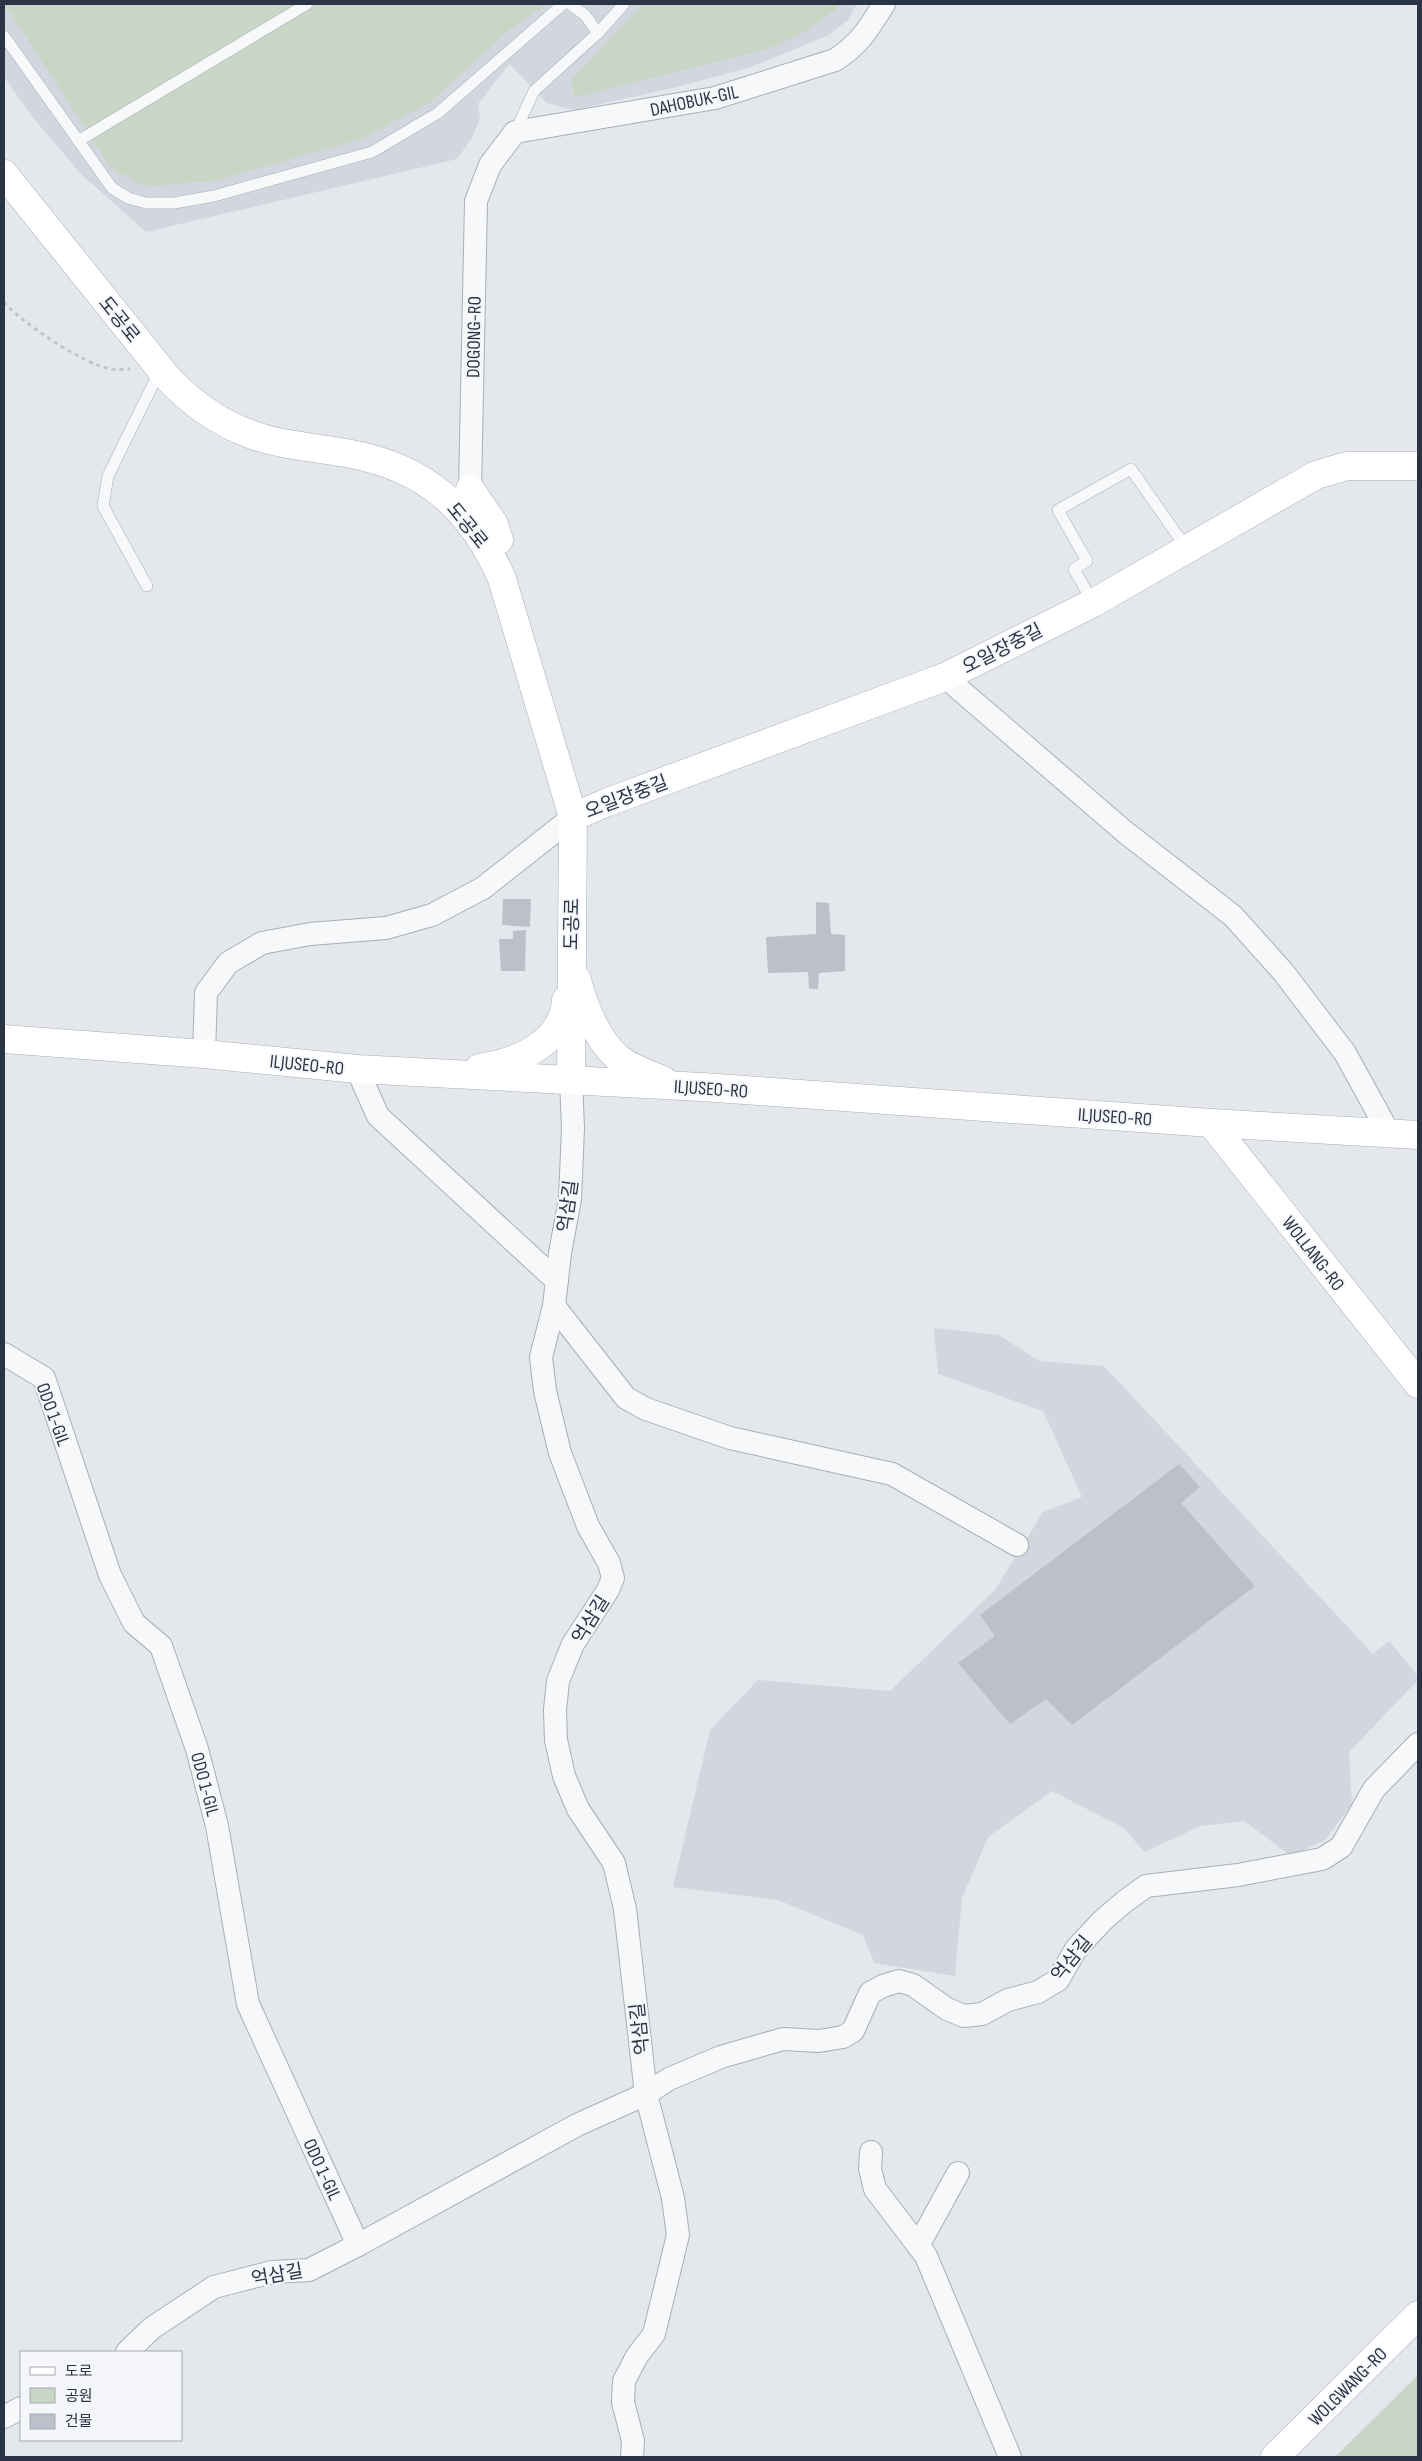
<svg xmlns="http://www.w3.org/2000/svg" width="1422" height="2461" font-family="'Sofia Sans Condensed','Noto Sans KR',sans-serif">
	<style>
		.built { fill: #d2d6de }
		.green { fill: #c9d6c5 }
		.building { fill: #bbc0ca }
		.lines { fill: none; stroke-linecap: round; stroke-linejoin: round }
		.lane-casing { stroke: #a9aeb7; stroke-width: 12 }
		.street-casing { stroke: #a9aeb7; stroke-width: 24 }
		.secondary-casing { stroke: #a9aeb7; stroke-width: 29 }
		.path { stroke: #c2c5cb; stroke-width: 3; stroke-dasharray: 4 4; stroke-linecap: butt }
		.lane { stroke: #f7f8fa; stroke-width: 11 }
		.street { stroke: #f7f8fa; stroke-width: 22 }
		.secondary { stroke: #fff; stroke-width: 28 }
		.labels { text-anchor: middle; stroke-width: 4; stroke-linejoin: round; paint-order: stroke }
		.street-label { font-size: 19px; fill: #2b3445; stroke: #f4f6f9 }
	</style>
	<rect width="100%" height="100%" fill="#e4e7ec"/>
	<g class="built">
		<polygon points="4,4 857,4 848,20 829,35 751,67 681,86 579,109 568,109 547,103 509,64 478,104 480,118 472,138 457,159 146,232 81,174 34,119 4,77"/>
		<polygon points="934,1328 999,1335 1039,1361 1104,1366 1373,1654 1389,1641 1418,1676 1418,1680 1349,1752 1352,1804 1325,1840 1291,1856 1244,1821 1201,1826 1144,1852 1124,1828 1052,1791 988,1837 962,1898 955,1976 874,1963 863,1935 778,1900 673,1887 710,1730 758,1680 890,1691 995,1590 1043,1512 1082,1497 1043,1411 938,1374"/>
	</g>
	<g class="green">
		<polygon points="5,4 547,4 513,27 429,103 361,139 218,180 146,187 111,168"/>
		<polygon points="643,4 839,4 835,10 807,30 768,49 574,98 571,80"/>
		<polygon points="1418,2375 1418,2457 1335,2457"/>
	</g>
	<g class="building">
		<polygon points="503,899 531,899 530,927 502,925"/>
		<polygon points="816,902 829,903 831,934 845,935 845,971 819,973 818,989 809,989 808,972 768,973 766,937 816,934"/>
		<polygon points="526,930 525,971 501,971 499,939 513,939 513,931"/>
		<polygon points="1179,1464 1200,1487 1181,1503 1255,1586 1072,1725 1046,1699 1010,1724 958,1663 995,1636 980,1615"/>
	</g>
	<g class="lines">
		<g class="lane-casing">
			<g id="lane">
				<polyline points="570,4 585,15 598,33"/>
				<polyline points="4,36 112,188 128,198 146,203 174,203 214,196 372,152 438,113 563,4"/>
				<polyline points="515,132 534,91 598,33 624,4"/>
				<polyline points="78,141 307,4"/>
				<polyline points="147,586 103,506 108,476 160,370"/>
				<polyline points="1093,603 1074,569 1087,561 1058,510 1131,469 1187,549"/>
			</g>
		</g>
		<g class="street-casing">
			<g id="street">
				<path d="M 462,504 L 470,489 L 476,201 L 490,165 L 515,132 L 715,98 L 835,60 C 860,44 869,28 884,4"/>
				<polyline points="945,677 1125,832 1233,916 1284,973 1345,1053 1389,1133"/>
				<polyline points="204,1054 206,993 228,963 262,943 310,934 386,928 432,915 483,888 573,817"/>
				<polyline points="357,1069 378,1116 557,1281"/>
				<polyline points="571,1080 573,1128 570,1199 560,1253 554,1306 541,1357 545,1391 560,1453 588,1526 609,1563 613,1578 608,1590 573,1644 558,1681 555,1710 556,1740 564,1776 578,1809 614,1863 625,1909 646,2094 673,2198 678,2235 654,2334 637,2356 624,2381 623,2402 633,2441 632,2457"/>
				<polyline points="554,1306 626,1398 646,1409 730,1438 892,1474 1017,1545"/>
				<polyline points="4,1354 44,1378 110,1575 134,1623 161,1646 197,1749 217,1826 248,2004 358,2245"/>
				<polyline points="871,2152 870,2169 875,2189 926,2256 1010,2457"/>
				<polyline points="918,2246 958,2173"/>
				<polyline points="127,2352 152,2328 214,2287 272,2272 309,2270 358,2245 577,2125 646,2094 669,2079 721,2057 783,2039 819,2041 843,2037 853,2031 870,1993 883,1986 899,1981 913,1985 947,2009 964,2016 982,2014 1008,2000 1038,1992 1058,1980 1076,1949 1102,1921 1124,1902 1146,1886 1238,1875 1322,1859 1341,1847 1374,1789 1418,1744"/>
				<polyline points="4,2417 21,2408"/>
			</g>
		</g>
		<g class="secondary-casing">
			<g id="secondary">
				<path d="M 4,174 L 166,376 C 189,401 217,422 250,434 C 281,446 318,447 351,454 C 426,468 472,509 502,579 L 573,817 L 571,1080"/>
				<polyline points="470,489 494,524 499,540"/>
				<polyline points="573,817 608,802 945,677 1093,603 1316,475 1347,466 1418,466"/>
				<path d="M 577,980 C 584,1006 597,1039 618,1058 C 630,1068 648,1074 663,1080"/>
				<polyline points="4,1039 204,1054 357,1069 702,1087 1211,1123 1418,1135"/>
				<path d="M 479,1068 C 517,1062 562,1045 566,1000"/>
				<polyline points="1211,1123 1418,1384"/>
				<polyline points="1275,2457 1418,2315"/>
			</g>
		</g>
		<path class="path" d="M 4,302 C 20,322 85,365 111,369 C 117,370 124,369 130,369"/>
		<use href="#lane" class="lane"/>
		<use href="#street" class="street"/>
		<use href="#secondary" class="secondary"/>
	</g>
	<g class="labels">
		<g class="street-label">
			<text transform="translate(694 100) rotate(-12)" y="7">DAHOBUK-GIL</text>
			<text transform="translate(120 319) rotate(51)" y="7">도공로</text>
			<text transform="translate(473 337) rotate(-89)" y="7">DOGONG-RO</text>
			<text transform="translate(468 525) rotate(51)" y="7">도공로</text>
			<text transform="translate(1002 648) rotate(-27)" y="7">오일장중길</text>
			<text transform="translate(626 796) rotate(-21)" y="7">오일장중길</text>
			<text transform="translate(571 924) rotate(-89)" y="7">도공로</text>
			<text transform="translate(307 1064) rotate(6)" y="7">ILJUSEO-RO</text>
			<text transform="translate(711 1088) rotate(4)" y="7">ILJUSEO-RO</text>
			<text transform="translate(1115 1116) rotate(4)" y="7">ILJUSEO-RO</text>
			<text transform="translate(567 1206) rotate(-82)" y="7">억삼길</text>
			<text transform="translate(1314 1253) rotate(52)" y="7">WOLLANG-RO</text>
			<text transform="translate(54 1414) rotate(70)" y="7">ODO 1-GIL</text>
			<text transform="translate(590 1619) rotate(-58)" y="7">억삼길</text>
			<text transform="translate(206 1784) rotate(75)" y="7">ODO 1-GIL</text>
			<text transform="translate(1071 1958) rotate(-51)" y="7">억삼길</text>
			<text transform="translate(639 2029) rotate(-96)" y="7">억삼길</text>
			<text transform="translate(323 2169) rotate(65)" y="7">ODO 1-GIL</text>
			<text transform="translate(277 2274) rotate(-10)" y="7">억삼길</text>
			<text transform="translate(1347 2386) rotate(-45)" y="7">WOLGWANG-RO</text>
		</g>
	</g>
	<rect width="1422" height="2461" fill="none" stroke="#2b3445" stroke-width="10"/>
	<rect x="20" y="2351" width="162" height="90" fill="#f4f6f9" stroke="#a4a8b1"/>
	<rect x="30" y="2367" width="25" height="8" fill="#ffffff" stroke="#a4a8b1"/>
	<text x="65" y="2376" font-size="15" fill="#2b3445">도로</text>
	<rect x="30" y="2388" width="25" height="15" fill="#c9d6c5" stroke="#a4a8b1"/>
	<text x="65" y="2401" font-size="15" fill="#2b3445">공원</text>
	<rect x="30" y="2414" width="25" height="15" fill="#bbc0ca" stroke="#a4a8b1"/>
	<text x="65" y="2426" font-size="15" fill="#2b3445">건물</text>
</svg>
